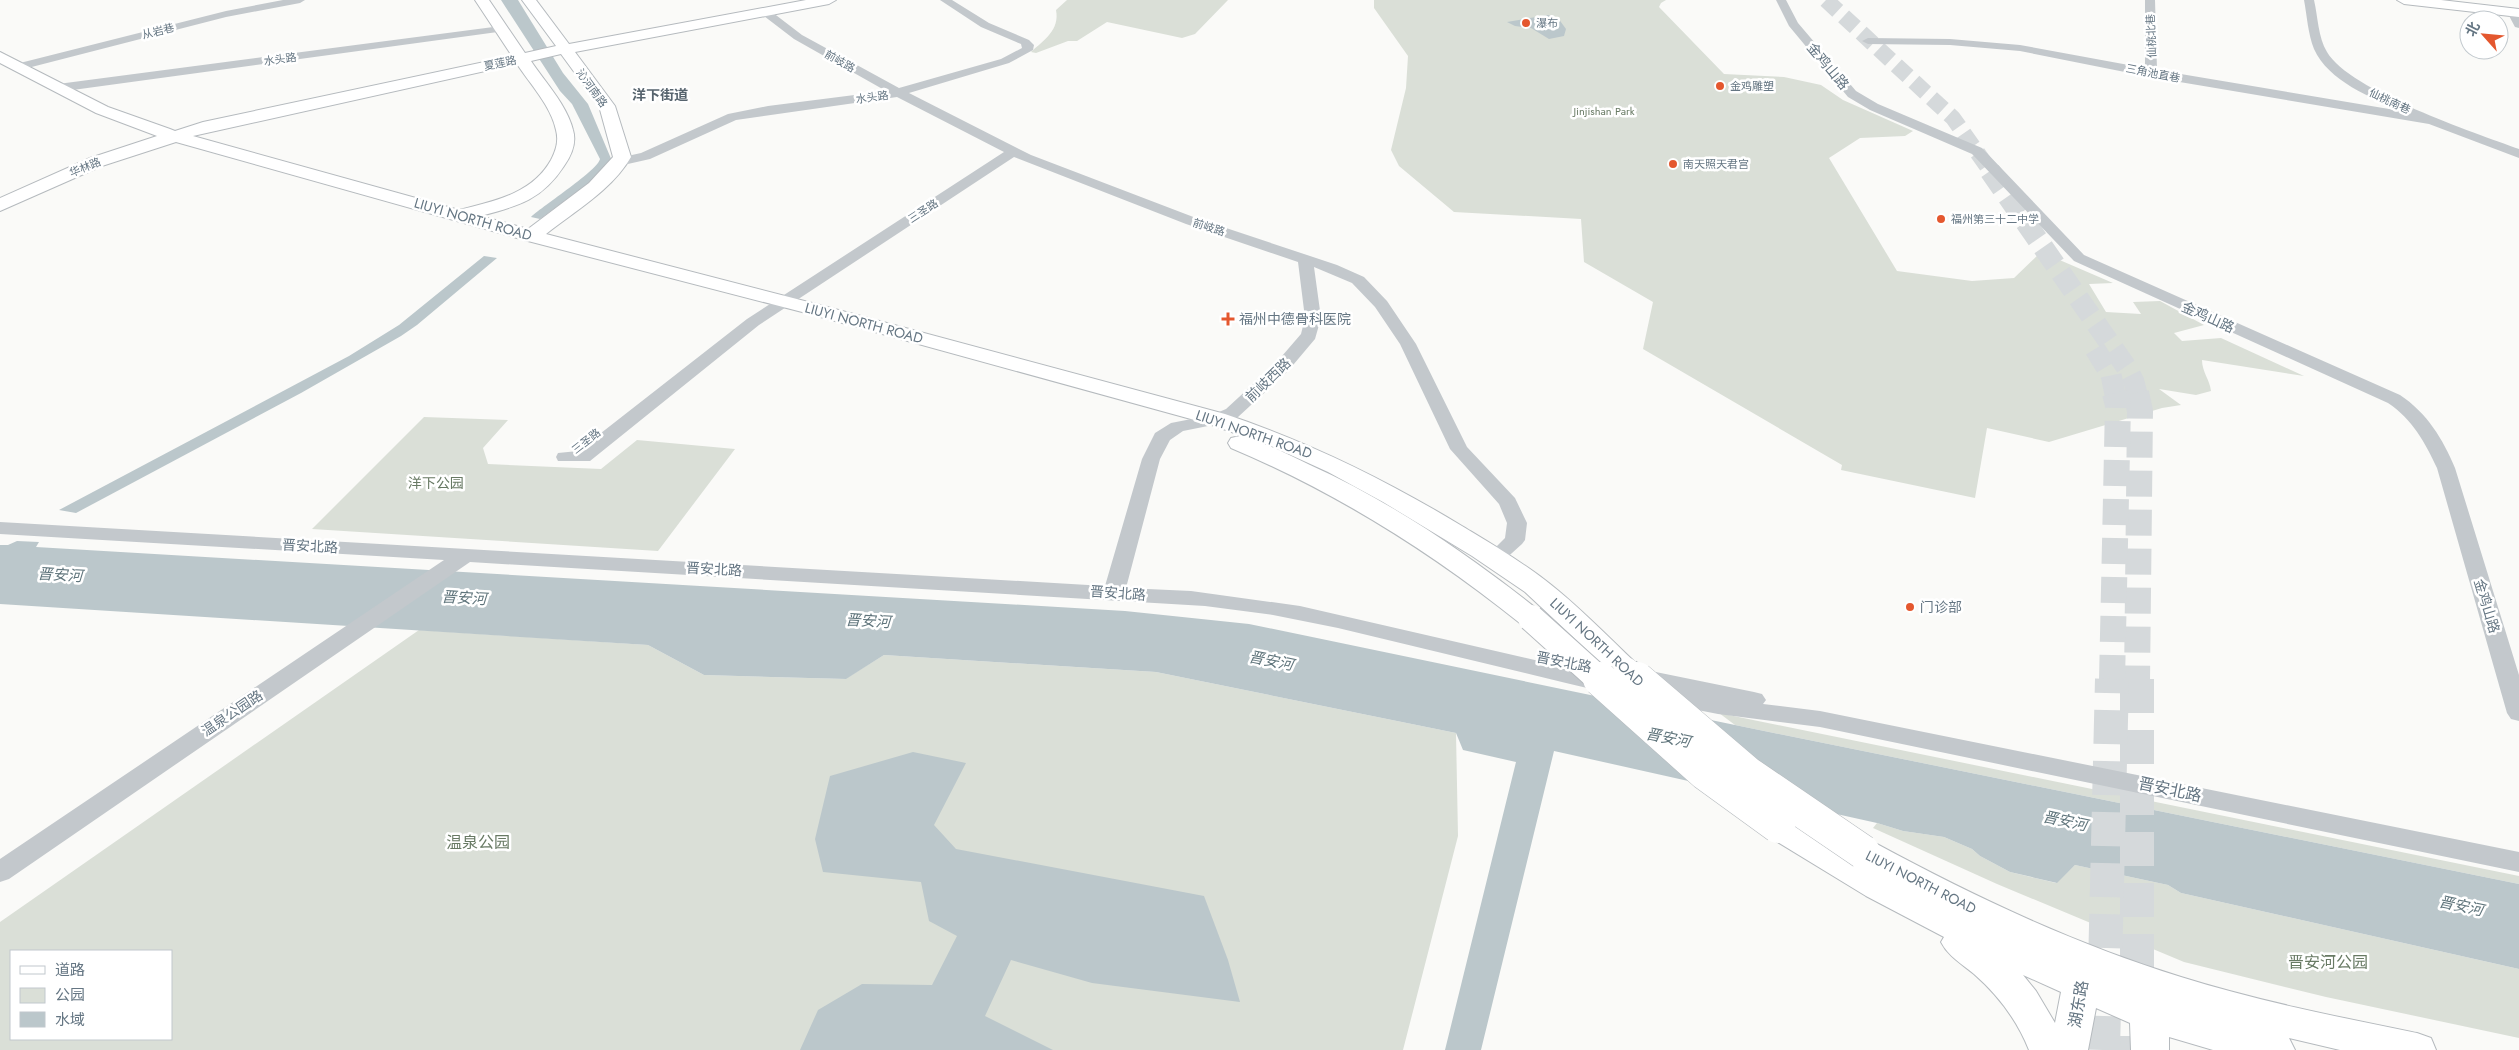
<svg xmlns="http://www.w3.org/2000/svg" width="2519" height="1050" font-family="Jost,'Noto Sans SC',sans-serif">
	<style>
		.green { fill: #dadfd7; fill-rule: evenodd }
		.water { fill: #bbc7cb }
		.lines { fill: none; stroke-linecap: round; stroke-linejoin: round }
		.major-tunnel-far3 { stroke: #d5d9db; stroke-width: 16; stroke-dasharray: 16 8; stroke-linecap: butt }
		.major-tunnel-far2 { stroke: #d5d9db; stroke-width: 21; stroke-dasharray: 21 10; stroke-linecap: butt }
		.major-tunnel-far1 { stroke: #d5d9db; stroke-width: 26; stroke-dasharray: 26 13; stroke-linecap: butt }
		.major-tunnel { stroke: #d5d9db; stroke-width: 34; stroke-dasharray: 34 17; stroke-linecap: butt }
		.major-casing { stroke: #b5babe; stroke-width: 2 }
		.minor { fill: #c3c8cc; fill-rule: evenodd }
		.major { fill: #fff; fill-rule: evenodd }
		.major-bridge-far1-casing { stroke: #b5babe; stroke-width: 28; stroke-linecap: butt }
		.major-bridge-casing { stroke: #b5babe; stroke-width: 35; stroke-linecap: butt }
		.major-bridge-far1 { stroke: #fff; stroke-width: 26 }
		.major-bridge { stroke: #fff; stroke-width: 34 }
		.poi-dot { fill: #e4572e; stroke: #fff; stroke-width: 2 }
		.labels { text-anchor: middle; stroke-width: 5; stroke-linejoin: round; paint-order: stroke }
		.far-poi-label { font-size: 11px; fill: #657683; stroke: #fff; text-anchor: start }
		.far-street-label { font-size: 11px; fill: #657683; stroke: #fff }
		.far-park-label { font-size: 11px; fill: #687a64; stroke: #fff }
		.street-label { font-size: 14px; fill: #657683; stroke: #fff }
		.far-quarter-label { font-size: 14px; font-weight: bold; fill: #57646e; stroke: #fff }
		.poi-label { font-size: 14px; fill: #657683; stroke: #fff; text-anchor: start }
		.park-label { font-size: 14px; fill: #687a64; stroke: #fff }
		.water-label { font-size: 15px; font-style: italic; fill: #60757c; stroke: #fff }
		.near-street-label { font-size: 16px; fill: #657683; stroke: #fff }
		.near-park-label { font-size: 16px; fill: #687a64; stroke: #fff }
	</style>
	<rect width="100%" height="100%" fill="#fafaf8"/>
	<g class="green">
		<path d="M 1067,0 L 1228,0 L 1195,34 L 1182,38 L 1107,22 L 1077,41 L 1068,41 L 1036,53 L 1031,52 C 1044,40 1060,30 1056,10 Z"/>
		<path d="M 1374,0 L 1666,0 L 1661,3 L 1659,7 L 1724,74 L 1784,77 L 1821,85 L 1843,100 L 1913,131 L 1905,136 L 1860,138 L 1829,158 L 1897,271 L 1972,281 L 2014,278 L 2040,253 L 2048,255 L 2113,283 L 2089,284 L 2106,312 L 2141,314 L 2133,302 L 2160,301 L 2204,325 L 2174,333 L 2182,341 L 2221,338 L 2304,376 L 2202,360 C 2202,372 2210,380 2211,391 L 2196,395 L 2159,389 L 2181,405 L 2162,408 L 2049,442 L 1987,428 L 1975,498 L 1841,470 L 1842,465 L 1643,349 L 1653,302 L 1584,262 L 1581,219 L 1454,212 L 1399,166 L 1391,150 L 1406,88 L 1408,56 L 1374,8 Z"/>
		<polygon points="424,417 508,420 483,448 488,464 601,469 637,440 735,449 658,551 312,529"/>
		<path d="M 419,630 L 648,645 L 704,675 L 845,679 L 884,655 L 1156,672 L 1456,733 L 1458,836 L 1403,1050 L 0,1050 L 0,922 ZM 11,951 L 171,951 L 171,1039 L 11,1039 Z"/>
		<polygon points="1719,713 2519,876 2519,884 1735,725"/>
		<polygon points="1877,823 1903,831 1944,837 1972,849 1980,856 2010,872 2056,883 2075,865 2168,885 2181,893 2519,969 2519,1038 2326,997 2184,962 1997,884 1873,828"/>
	</g>
	<g class="water">
		<path d="M 501,0 L 518,0 L 563,73 L 588,104 L 612,161 L 601,174 L 540,219 L 531,217 C 544,205 598,170 600,159 L 572,104 L 560,91 Z"/>
		<polygon points="1548,15 1558,18 1566,29 1564,36 1549,39 1531,28 1515,26 1507,22"/>
		<polygon points="484,256 497,258 417,325 401,336 301,393 76,513 59,510 349,356 399,325"/>
		<polygon points="17,541 39,542 36,547 1125,611 1249,624 1735,725 2519,884 2519,969 2181,893 2168,885 2075,865 2057,883 2010,872 1980,856 1972,849 1944,837 1903,831 1877,823 1554,751 1481,1050 1445,1050 1516,762 1463,750 1456,733 1156,672 884,655 846,679 704,675 648,645 0,604 0,545 8,545"/>
		<polygon points="913,752 966,763 934,825 956,849 1204,896 1228,960 1240,1002 1092,983 1011,960 985,1016 1053,1050 800,1050 818,1010 862,984 932,985 957,936 929,921 921,882 823,872 815,839 830,776"/>
	</g>
	<g class="lines">
		<polyline class="major-tunnel-far3" points="1826,0 1953,118 1991,172"/>
		<g class="major-tunnel-far2">
			<polyline points="1990,171 2127,368 2134,382 2137,394"/>
			<polyline points="2095,349 2111,375 2115,394"/>
		</g>
		<g class="major-tunnel-far1">
			<polyline points="2136,393 2140,411 2137,681"/>
			<polyline points="2112,681 2118,405 2115,393"/>
		</g>
		<g class="major-tunnel">
			<polyline points="2137,679 2137,1050"/>
			<polyline points="2103,1050 2112,679"/>
		</g>
		<g class="major-casing">
			<g id="major">
				<path d="M 475,0 L 489,0 L 525,53 L 556,46 L 522,0 L 536,0 L 569,44 L 806,0 L 836,0 L 829,4 L 575,52 L 615,106 L 631,157 C 612,190 575,211 546,234 L 820,305 L 1225,414 C 1309,442 1386,480 1462,526 C 1490,543 1519,560 1545,580 C 1578,605 1607,636 1637,664 L 1642,671 L 1637,678 L 1627,681 L 1617,678 L 1525,592 L 1472,556 L 1383,502 L 1328,472 L 1271,446 L 1209,424 L 806,313 L 524,240 L 176,142 L 102,166 L 0,211 L 0,198 L 90,158 L 157,136 L 96,113 L 0,63 L 0,52 L 108,107 L 170,129 L 175,131 L 203,122 L 512,56 ZM 561,54 L 599,106 L 613,157 L 589,183 L 528,229 L 481,216 C 518,206 542,200 564,166 C 571,156 577,143 573,130 C 567,105 545,82 531,61 ZM 517,64 C 530,84 551,106 556,130 C 559,141 556,150 551,160 C 532,194 494,201 459,210 L 193,136 Z"/>
				<polygon points="2397,0 2441,0 2519,9 2519,17 2404,4"/>
				<path d="M 1240,436 C 1264,442 1288,454 1310,465 C 1394,503 1469,555 1541,612 L 1545,618 L 1541,624 L 1531,627 L 1521,624 C 1431,552 1338,493 1231,448 L 1228,443 L 1231,438 Z"/>
				<path d="M 1778,814 L 1790,817 L 1846,852 L 1851,843 L 1863,839 L 1875,843 C 1973,896 2074,944 2181,977 C 2258,1001 2338,1017 2417,1033 L 2431,1038 L 2436,1050 L 2340,1050 L 2289,1038 L 2295,1050 L 2213,1050 L 2169,1037 L 2169,1050 L 2131,1050 L 2130,1023 L 2096,1008 L 2088,1050 L 2029,1050 C 2017,1020 1998,995 1974,974 C 1962,964 1948,956 1941,942 L 1944,937 L 1866,896 L 1766,835 L 1761,826 L 1766,817 ZM 2023,975 L 2061,992 L 2055,1023 L 2036,991 Z"/>
			</g>
		</g>
		<g class="minor">
			<polygon points="283,0 305,0 300,3 226,17 16,71 10,67 12,65 226,11"/>
			<polygon points="940,0 952,0 989,23 1029,40 1034,45 1033,50 1009,63 909,93 1031,155 1196,218 1337,265 1364,277 1387,301 1416,344 1467,447 1515,498 1527,523 1525,540 1522,544 1502,562 1495,564 1488,562 1485,558 1505,538 1507,523 1499,504 1450,449 1400,344 1375,307 1352,283 1314,267 1321,318 1315,339 1288,371 1238,417 1223,423 1183,431 1170,440 1160,459 1126,588 1191,591 1300,606 1604,676 1612,679 1615,684 1612,689 1604,692 1566,683 1338,628 1273,615 1205,606 470,562 9,879 0,882 0,859 444,560 0,534 0,522 1105,586 1142,459 1155,433 1171,423 1212,415 1226,409 1276,363 1301,334 1305,318 1298,262 1186,224 1014,157 759,325 590,461 558,461 556,457 558,453 578,451 747,319 1004,152 897,97 736,120 650,159 619,166 612,162 614,159 641,153 728,114 768,106 886,91 794,39 760,13 760,9 768,9 802,35 899,88 1001,59 1022,48 1021,44 981,27"/>
			<path d="M 1776,0 L 1786,0 L 1798,23 L 1856,91 L 1878,104 L 1982,148 L 2084,255 L 2400,395 C 2427,413 2443,439 2455,468 L 2519,675 L 2519,721 L 2511,719 L 2507,713 L 2437,468 C 2425,442 2412,419 2388,403 L 2074,261 L 1972,154 L 1870,110 L 1848,97 L 1789,26 Z"/>
			<path d="M 2145,0 L 2155,0 L 2157,70 L 2401,111 C 2372,98 2328,81 2314,49 C 2308,34 2307,16 2304,0 L 2314,0 C 2318,17 2318,37 2327,52 C 2350,91 2475,133 2519,149 L 2519,158 L 2429,124 L 2150,77 L 2020,51 L 1950,45 L 1868,44 L 1862,41 L 1868,38 L 1950,39 L 2020,45 L 2145,68 Z"/>
			<polygon points="2512,9 2516,10 2519,15 2519,28 2515,27 2507,12"/>
			<polygon points="501,26 507,29 505,31 58,92 52,88 58,84"/>
			<polygon points="1641,669 1754,692 1762,694 1766,700 1763,704 1820,711 2519,852 2519,872 1820,727 1718,714 1662,703 1654,701 1650,695 1654,689 1658,688 1633,682 1630,677 1633,672"/>
		</g>
		<use href="#major" class="major"/>
		<g class="major-bridge-far1-casing">
			<g id="major-bridge-far1">
				<polyline points="1531,618 1601,681"/>
				<polyline points="1627,671 1638,681"/>
			</g>
		</g>
		<g class="major-bridge-casing">
			<g id="major-bridge">
				<polyline points="1600,679 1705,773 1778,826"/>
				<polyline points="1637,679 1747,773 1863,852"/>
			</g>
		</g>
		<use href="#major-bridge-far1" class="major-bridge-far1"/>
		<use href="#major-bridge" class="major-bridge"/>
	</g>
	<g class="poi-dot">
		<circle cx="1526" cy="23" r="5"/>
		<circle cx="1720" cy="86" r="5"/>
		<circle cx="1673" cy="164" r="5"/>
		<circle cx="1941" cy="219" r="5"/>
		<path d="M1225.5 311.5h5v5h5v5h-5v5h-5v-5h-5v-5h5z"/>
		<circle cx="1910" cy="607" r="5"/>
	</g>
	<g class="labels">
		<g class="far-poi-label">
			<text x="1536" y="27">瀑布</text>
			<text x="1730" y="90">金鸡雕塑</text>
			<text x="1683" y="168">南天照天君宫</text>
			<text x="1951" y="223">福州第三十二中学</text>
		</g>
		<g class="far-street-label">
			<text transform="translate(158 31) rotate(-14)" y="4">从岩巷</text>
			<text transform="translate(2151 36) rotate(-92)" y="4">仙桃北巷</text>
			<text transform="translate(280 59) rotate(-8)" y="4">水头路</text>
			<text transform="translate(840 61) rotate(29)" y="4">前岐路</text>
			<text transform="translate(500 63) rotate(-12)" y="4">夏莲路</text>
			<text transform="translate(2153 73) rotate(11)" y="4">三角池直巷</text>
			<text transform="translate(592 88) rotate(54)" y="4">沁河南路</text>
			<text transform="translate(872 97) rotate(-8)" y="4">水头路</text>
			<text transform="translate(2390 101) rotate(25)" y="4">仙桃南巷</text>
			<text transform="translate(85 167) rotate(-22)" y="4">华林路</text>
			<text transform="translate(923 211) rotate(-33)" y="4">三圣路</text>
			<text transform="translate(1209 227) rotate(18)" y="4">前岐路</text>
			<text transform="translate(586 441) rotate(-38)" y="4">三圣路</text>
		</g>
		<g class="far-park-label">
			<text x="1604" y="115">Jinjishan Park</text>
		</g>
		<g class="street-label">
			<text transform="translate(1828 66) rotate(50)" y="5">金鸡山路</text>
			<text transform="translate(473 219) rotate(16)" y="5">LIUYI NORTH ROAD</text>
			<text transform="translate(2208 317) rotate(24)" y="5">金鸡山路</text>
			<text transform="translate(864 323) rotate(15)" y="5">LIUYI NORTH ROAD</text>
			<text transform="translate(1268 380) rotate(-44)" y="5">前岐西路</text>
			<text transform="translate(1254 434) rotate(19)" y="5">LIUYI NORTH ROAD</text>
			<text transform="translate(310 546) rotate(3)" y="5">晋安北路</text>
			<text transform="translate(714 569) rotate(3)" y="5">晋安北路</text>
			<text transform="translate(1118 593) rotate(4)" y="5">晋安北路</text>
			<text transform="translate(2487 606) rotate(73)" y="5">金鸡山路</text>
			<text transform="translate(1597 642) rotate(43)" y="5">LIUYI NORTH ROAD</text>
			<text transform="translate(1564 662) rotate(11)" y="5">晋安北路</text>
			<text transform="translate(232 713) rotate(-34)" y="5">温泉公园路</text>
			<text transform="translate(1921 882) rotate(27)" y="5">LIUYI NORTH ROAD</text>
		</g>
		<g class="far-quarter-label">
			<text x="660" y="100">洋下街道</text>
		</g>
		<g class="poi-label">
			<text x="1239" y="324">福州中德骨科医院</text>
			<text x="1920" y="612">门诊部</text>
		</g>
		<g class="park-label">
			<text x="436" y="488">洋下公园</text>
		</g>
		<g class="water-label">
			<text transform="translate(60 575) rotate(3)" y="5">晋安河</text>
			<text transform="translate(464 598) rotate(3)" y="5">晋安河</text>
			<text transform="translate(868 621) rotate(3)" y="5">晋安河</text>
			<text transform="translate(1271 661) rotate(11)" y="5">晋安河</text>
			<text transform="translate(1668 738) rotate(11)" y="5">晋安河</text>
			<text transform="translate(2065 821) rotate(12)" y="5">晋安河</text>
			<text transform="translate(2461 906) rotate(12)" y="5">晋安河</text>
		</g>
		<g class="near-street-label">
			<text transform="translate(2170 789) rotate(12)" y="6">晋安北路</text>
			<text transform="translate(2078 1004) rotate(-80)" y="6">湖东路</text>
		</g>
		<g class="near-park-label">
			<text x="478" y="848">温泉公园</text>
			<text x="2328" y="968">晋安河公园</text>
		</g>
	</g>
	<rect x="10" y="950" width="162" height="90" fill="#ffffff" stroke="#c1c8cd"/>
	<rect x="20" y="966" width="25" height="8" fill="#ffffff" stroke="#c1c8cd"/>
	<text x="55" y="975" font-size="15" fill="#657683">道路</text>
	<rect x="20" y="988" width="25" height="15" fill="#dadfd7" stroke="#c1c8cd"/>
	<text x="55" y="1000" font-size="15" fill="#657683">公园</text>
	<rect x="20" y="1012" width="25" height="15" fill="#bbc7cb" stroke="#c1c8cd"/>
	<text x="55" y="1025" font-size="15" fill="#657683">水域</text>
	<g transform="translate(2484 35) rotate(297)"><circle r="24" fill="#ffffff" stroke="#c1c8cd"/>
	<path d="M0-4L9 19L0 12L-9 19Z" fill="#e4572e"/>
	<text y="-8" font-size="14" font-weight="bold" text-anchor="middle" fill="#657683">北</text>
	</g>
</svg>
